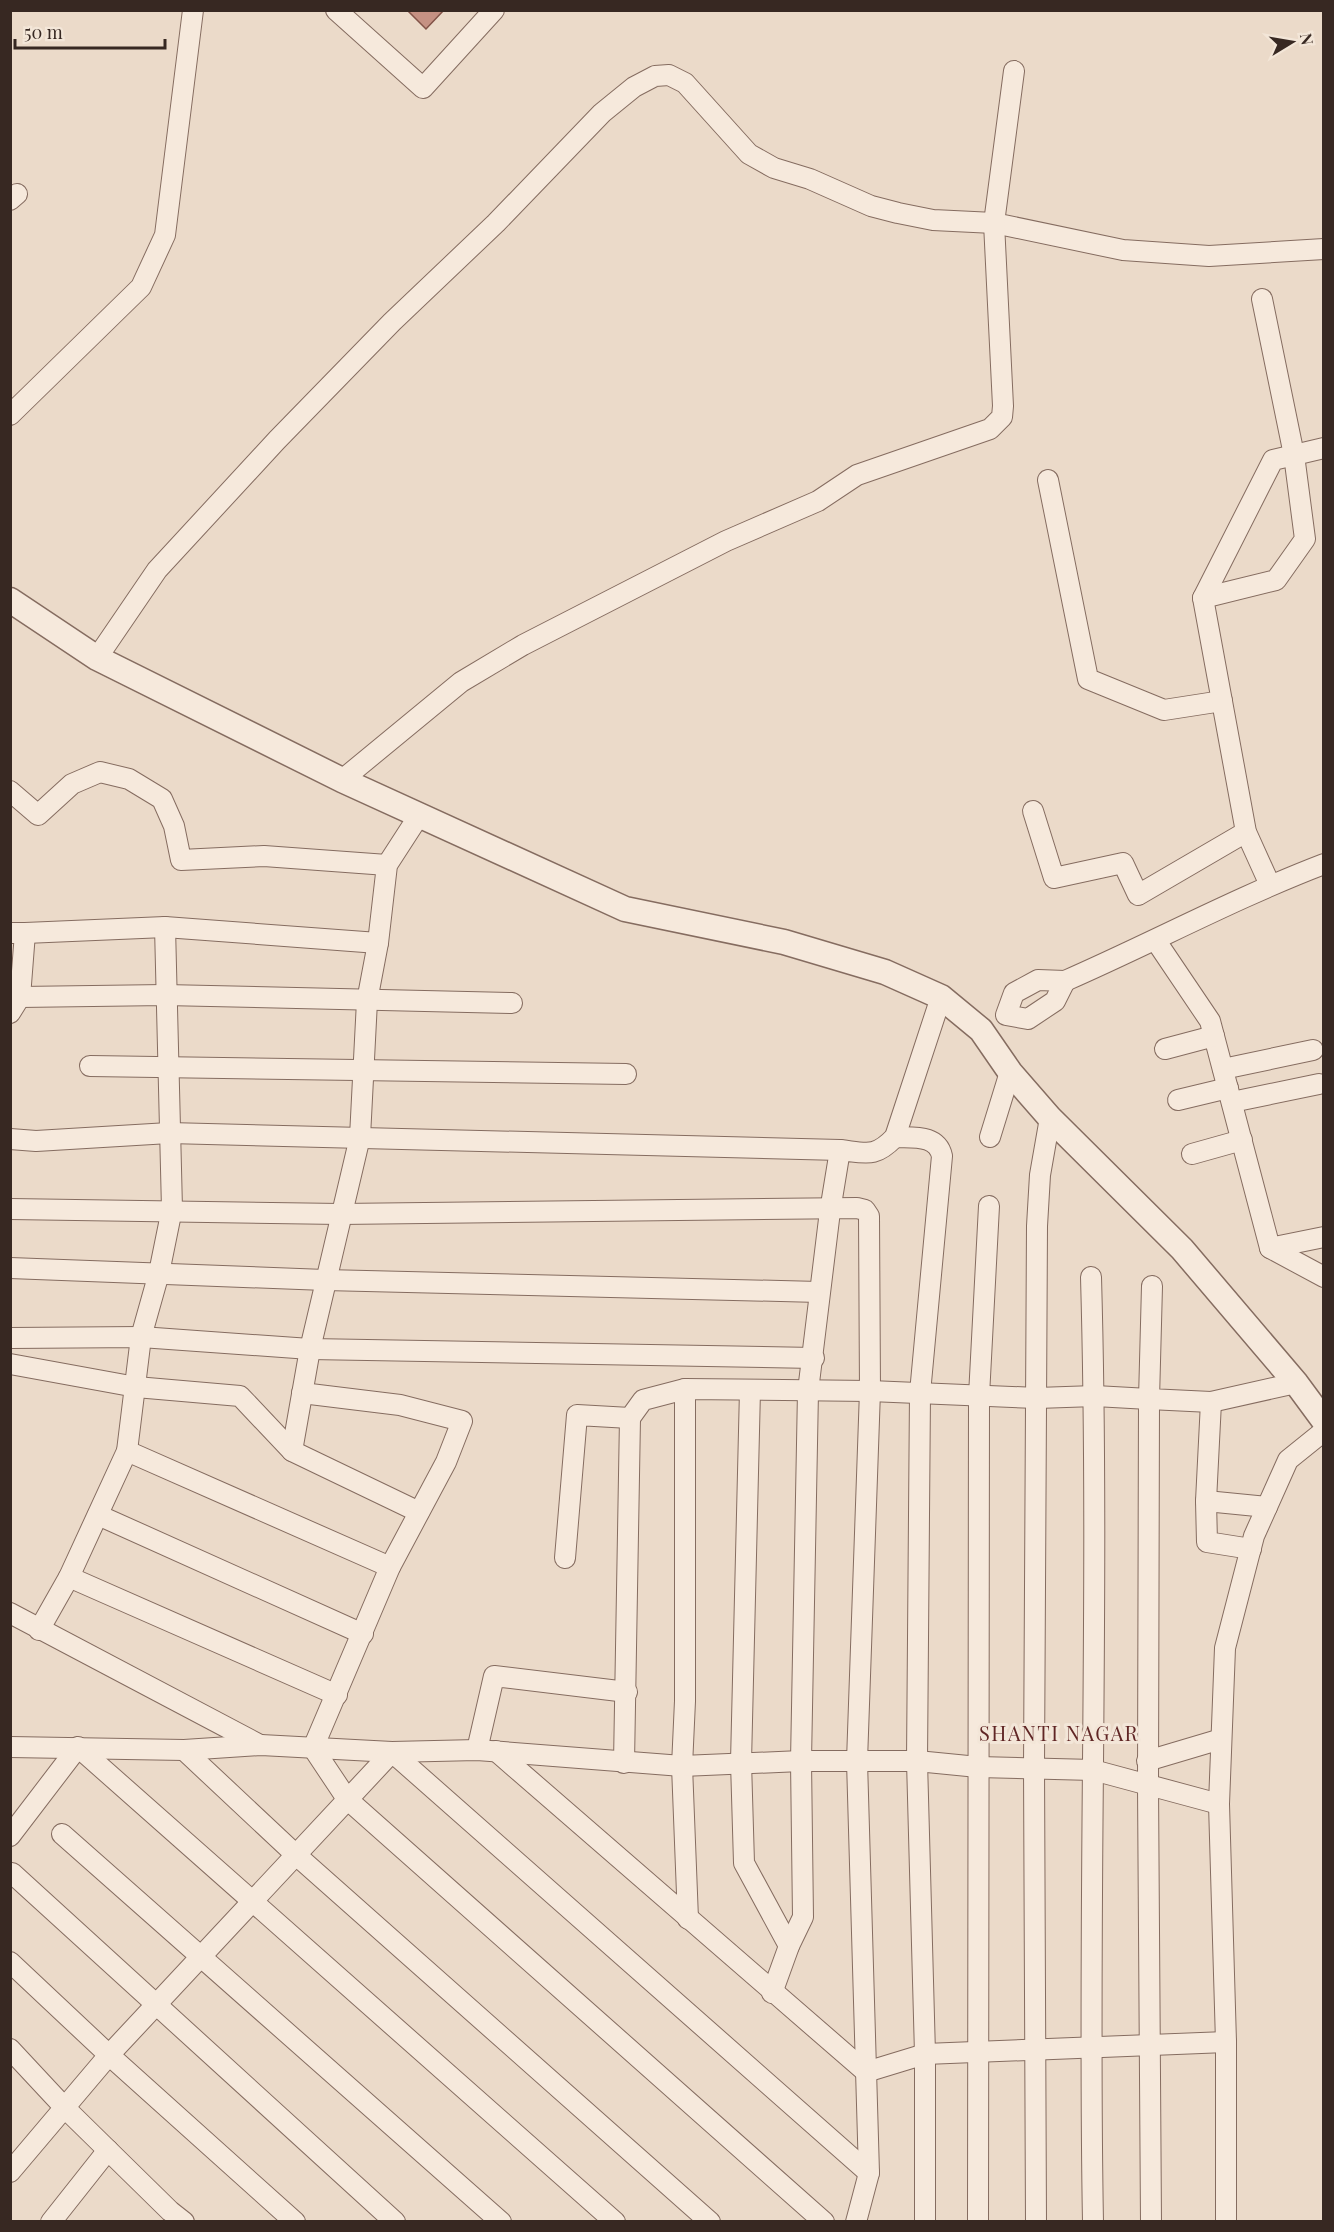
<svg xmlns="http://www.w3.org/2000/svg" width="1334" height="2232" font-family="'Playfair Display',serif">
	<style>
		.building { fill: #c59183; stroke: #825348; stroke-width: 1.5 }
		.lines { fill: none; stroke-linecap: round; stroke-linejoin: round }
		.minor-casing { stroke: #856c60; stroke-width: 22 }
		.tertiary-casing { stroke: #856c60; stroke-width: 27 }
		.minor { stroke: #f6e9dc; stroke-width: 20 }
		.tertiary { stroke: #f6e9dc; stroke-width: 24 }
		.labels { text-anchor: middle; stroke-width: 6; stroke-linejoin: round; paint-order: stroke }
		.quarter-label { font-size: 20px; letter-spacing: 1.5px; fill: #602625; stroke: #f3e6d8 }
	</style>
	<rect width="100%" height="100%" fill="#ebdac9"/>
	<polygon class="building" points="407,10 444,10 426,29"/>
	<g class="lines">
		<g class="minor-casing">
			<g id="minor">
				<polyline points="336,10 423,88 494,10"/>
				<polyline points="10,200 17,194"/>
				<polyline points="10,415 141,287 165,235 193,10"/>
				<polyline points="1048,480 1088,679 1164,710 1222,701"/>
				<polyline points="1203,598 1276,580 1305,539 1294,455 1262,299"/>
				<polyline points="97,658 157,570 277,440 392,322 496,223 602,113 634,87 655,76 669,75 685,83 749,154 774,168 810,179 871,206 898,213 933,220 994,223 1123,250 1209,256 1324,249"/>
				<polyline points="342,780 461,682 523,645 726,541 818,501 857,475 990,429 1002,417 1003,406 994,223 1014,71"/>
				<polyline points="10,791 38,815 72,784 100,772 129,779 162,799 174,826 181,860 264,856 387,865"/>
				<polyline points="1033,811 1054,878 1123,863 1138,895 1246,832"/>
				<polyline points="1270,885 1246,832 1203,598 1273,460 1324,448"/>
				<polyline points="10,933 25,933 20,997 10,1013"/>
				<polyline points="25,933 165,927 378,943"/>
				<polyline points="1156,941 1210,1021 1270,1248 1324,1277"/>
				<polygon points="1038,980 1065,981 1055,1001 1028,1019 1006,1015 1014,993"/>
				<path d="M 1065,981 C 1152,943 1235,898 1324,864"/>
				<polyline points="20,997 165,995 512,1003"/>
				<polyline points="1165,1049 1214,1036"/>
				<polyline points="90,1066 626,1074"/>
				<polyline points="1223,1069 1313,1050"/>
				<polyline points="1178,1100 1228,1088"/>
				<polyline points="1232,1102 1319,1084"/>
				<path d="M 895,1137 C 913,1138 937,1134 942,1156 L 920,1393 L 917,1761 L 925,2054 L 925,2222"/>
				<polyline points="990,1137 1010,1072"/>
				<polyline points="10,1139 36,1141 169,1133 840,1150"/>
				<polyline points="1192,1154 1242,1140"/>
				<polyline points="10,1209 340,1214 857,1208 865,1210 869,1216 870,1391 857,1761 869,2173 856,2222"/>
				<polyline points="1270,1248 1324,1237"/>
				<polyline points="10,1268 325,1280 819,1292"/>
				<path d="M 1091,1277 C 1100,1592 1087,1907 1093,2222"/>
				<polyline points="1152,1286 1149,1399 1211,1402 1296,1383"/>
				<polyline points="10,1338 141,1337 310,1349 814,1358"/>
				<polyline points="10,1364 136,1387 240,1396 292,1451 419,1512"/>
				<polyline points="685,1389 685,1701 682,1766 688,1919"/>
				<polyline points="750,1390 741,1762 744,1863 789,1946"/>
				<polyline points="302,1393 400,1405 462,1421 446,1462 390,1567 313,1748 347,1799 824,2222"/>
				<polyline points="1211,1402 1206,1501 1207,1542 1251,1549"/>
				<polyline points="127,1451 390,1567"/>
				<polyline points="292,1451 310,1349 360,1137 367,1001 378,943 387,865 420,814"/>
				<polyline points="1206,1501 1267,1507"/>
				<polyline points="98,1515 363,1634"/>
				<polyline points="565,1558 577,1415 630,1418 643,1400 685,1389 870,1391 1037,1398 1095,1396 1149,1399 1148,1786 1151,2222"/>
				<polyline points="69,1577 337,1695"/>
				<polyline points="10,1613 260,1745"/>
				<polyline points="39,1630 69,1577 127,1451 141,1337 159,1273 172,1209 165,927"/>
				<polyline points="10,1747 184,1750 261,1745 392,1752 477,1750 682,1766 801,1761 917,1761 978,1767 1093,1770 1219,1804"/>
				<polyline points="184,1750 295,1854 710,2222"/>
				<polyline points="477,1750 494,1676 627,1692"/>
				<polyline points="496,1751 866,2072 925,2054 1226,2042"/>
				<polyline points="1147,1761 1221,1739"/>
				<polyline points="624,1763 630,1418"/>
				<polyline points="62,1834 501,2222"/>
				<polyline points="10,1836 78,1747 615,2222"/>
				<polyline points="12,1873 395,2222"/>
				<polyline points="10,1962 109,2055 295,2222"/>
				<path d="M 772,1993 L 789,1946 L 803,1917 L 801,1761 L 808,1391 L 830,1211 L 840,1150 C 867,1153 875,1158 895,1137 L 941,997"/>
				<polyline points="10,2049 65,2108 170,2211 184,2222"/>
				<polyline points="10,2172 109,2055 392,1752 869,2173"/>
				<polyline points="51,2222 108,2150"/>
				<polyline points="978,2222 979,1396 989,1206"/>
				<polyline points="1036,2222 1034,1767 1037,1226 1040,1175 1050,1118"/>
				<polyline points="1226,2222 1226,2042 1219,1804 1225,1648 1254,1536 1288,1460 1324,1431"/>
			</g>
		</g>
		<g class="tertiary-casing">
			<polyline id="tertiary" points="10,600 97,658 342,780 625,909 784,942 885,972 941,997 981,1030 1010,1072 1050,1118 1182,1249 1296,1383 1324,1421"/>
		</g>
		<use href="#minor" class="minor"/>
		<use href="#tertiary" class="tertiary"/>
	</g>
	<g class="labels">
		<g class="quarter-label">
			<text x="1059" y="1741">SHANTI NAGAR</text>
		</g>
	</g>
	<rect width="1334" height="2232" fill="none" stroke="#372822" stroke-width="24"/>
	<g transform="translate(1292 42) rotate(79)" stroke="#f3e6d8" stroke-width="4.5" paint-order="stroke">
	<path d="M0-4.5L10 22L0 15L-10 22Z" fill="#372822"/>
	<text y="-9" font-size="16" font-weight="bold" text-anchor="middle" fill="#372822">N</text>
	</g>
	<path d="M15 39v9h150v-9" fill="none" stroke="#372822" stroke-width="3"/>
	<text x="24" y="39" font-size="18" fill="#372822" stroke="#f3e6d8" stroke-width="4.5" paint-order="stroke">50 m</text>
</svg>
